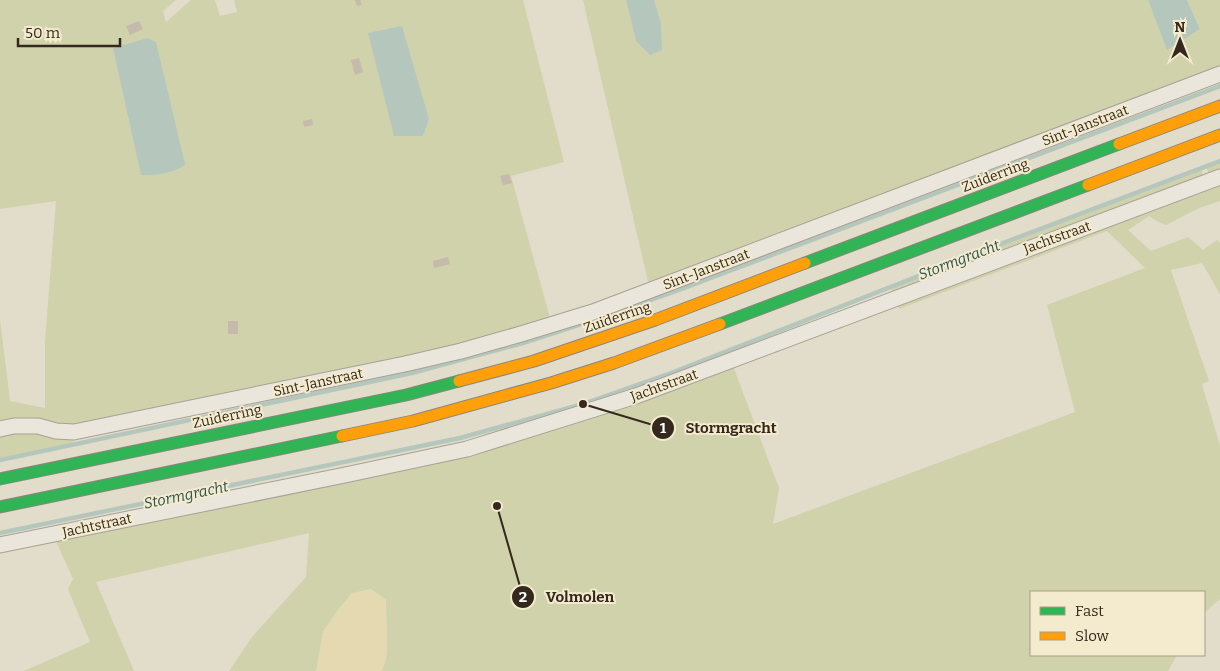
<svg xmlns="http://www.w3.org/2000/svg" width="1220" height="671" font-family="Bitter,serif">
	<style>
		.green { fill: #d0d2ac }
		.sand { fill: #e5d9b1 }
		.water { fill: #b5c7bd }
		.lines { fill: none; stroke-linecap: round; stroke-linejoin: round }
		.stream { stroke: #b5c7bd; stroke-width: 4.5 }
		.building { fill: #c5baab }
		.street-casing { stroke: #a7a194; stroke-width: 17 }
		.fast-casing { stroke: #8c867a; stroke-width: 13 }
		.slow-casing { stroke: #8c867a; stroke-width: 13 }
		.street { stroke: #eae6db; stroke-width: 15 }
		.fast { stroke: #30b455; stroke-width: 11 }
		.slow { stroke: #ff9f0a; stroke-width: 11 }
		.labels { text-anchor: middle; stroke-width: 4; stroke-linejoin: round; paint-order: stroke }
		.street-label { font-size: 14px; fill: #34291c; stroke: #f4ebcf }
		.water-label { font-size: 15px; font-style: italic; fill: #2c5352; stroke: #f4ebcf }
		.leader { fill: none; stroke: #34291c; stroke-width: 2 }
		.callout-dot { fill: #34291c; stroke: #f4ebcf; stroke-width: 2 }
		.mark-label { font-size: 15px; text-anchor: middle; font-weight: bold; fill: #fff }
		.callout-label { font-size: 15px; text-anchor: middle; font-weight: bold; fill: #34291c; stroke: #f4ebcf; stroke-width: 4; stroke-linejoin: round; paint-order: stroke }
	</style>
	<rect width="100%" height="100%" fill="#e2dcca"/>
	<g class="green">
		<polygon points="0,0 176,0 163,11 166,22 191,0 215,0 220,16 237,12 234,0 523,0 564,162 511,176 550,318 456,346 70,425 73,443 0,459 0,319 10,401 45,408 45,341 56,201 0,209"/>
		<polygon points="583,0 626,0 636,40 661,23 654,0 1148,0 1167,49 1200,29 1187,0 1220,0 1220,71 649,286"/>
		<polygon points="1220,159 1220,172 1209,176 1206,165"/>
		<polygon points="1201,168 1203,176 893,293 890,287 1159,186"/>
		<path d="M 1220,184 L 1220,201 L 1199,208 L 1166,225 L 1159,222 L 1149,216 L 1128,230 L 1151,251 L 1188,237 L 1203,250 L 1217,240 L 1220,243 L 1220,294 L 1202,263 L 1171,270 L 1209,381 L 1202,384 L 1220,446 L 1220,599 L 1204,613 L 1204,592 L 1031,592 L 1031,655 L 1177,655 L 1168,671 L 381,671 C 389,658 387,642 386,627 L 352,593 L 338,610 L 323,632 L 316,671 L 229,671 L 252,637 L 306,577 L 309,533 L 96,582 L 134,671 L 24,671 L 90,642 L 68,589 L 73,579 L 55,539 L 368,475 L 733,366 L 779,488 L 773,524 L 1075,412 L 1047,305 L 1145,268 L 1107,231 L 899,309 L 896,302 Z"/>
	</g>
	<path class="sand" d="M 371,589 L 386,600 C 386,620 391,655 381,671 L 316,671 L 323,632 L 338,610 L 352,593 Z"/>
	<g class="water">
		<polygon points="626,0 654,0 661,23 662,50 650,55 636,41"/>
		<polygon points="1148,0 1187,0 1200,29 1167,50"/>
		<polygon points="402,26 429,119 423,136 394,136 368,33"/>
		<path d="M 148,38 L 156,42 L 185,164 C 177,173 153,176 141,175 L 113,48 Z"/>
	</g>
	<g class="lines">
		<g class="stream">
			<polyline points="0,460 412,373 523,343 600,318 679,290 1220,86"/>
			<polyline points="0,533 460,438 583,404 671,373 1003,243 1220,161"/>
		</g>
	</g>
	<g class="building">
		<polygon points="355,0 360,0 362,5 357,6"/>
		<polygon points="139,21 143,29 130,35 126,26"/>
		<polygon points="359,58 363,72 355,75 351,60"/>
		<polygon points="312,119 313,125 304,127 303,121"/>
		<polygon points="509,174 512,183 503,185 500,176"/>
		<polygon points="448,257 450,264 434,268 433,261"/>
		<rect x="228" y="321" width="10" height="13"/>
	</g>
	<g class="lines">
		<g class="street-casing">
			<g id="street">
				<polyline points="0,429 14,426 38,426 56,431 74,432 405,364 461,351 521,334 593,312 1220,74"/>
				<polyline points="0,545 345,475 467,449 636,396 1220,177"/>
			</g>
		</g>
		<g class="fast-casing">
			<g id="fast">
				<polyline points="805,263 1119,144"/>
				<polyline points="720,324 1088,185"/>
				<polyline points="0,479 406,395 459,381"/>
				<polyline points="0,507 342,436"/>
			</g>
		</g>
		<g class="slow-casing">
			<g id="slow">
				<polyline points="1119,144 1220,106"/>
				<polyline points="1088,185 1220,135"/>
				<polyline points="459,381 534,361 655,320 805,263"/>
				<polyline points="342,436 413,421 551,383 614,363 720,324"/>
			</g>
		</g>
		<use href="#street" class="street"/>
		<use href="#fast" class="fast"/>
		<use href="#slow" class="slow"/>
	</g>
	<g class="labels">
		<g class="street-label">
			<text transform="translate(1085 125) rotate(-21)" y="5">Sint-Janstraat</text>
			<text transform="translate(995 175) rotate(-21)" y="5">Zuiderring</text>
			<text transform="translate(1057 237) rotate(-20)" y="5">Jachtstraat</text>
			<text transform="translate(706 269) rotate(-21)" y="5">Sint-Janstraat</text>
			<text transform="translate(617 317) rotate(-19)" y="5">Zuiderring</text>
			<text transform="translate(318 382) rotate(-12)" y="5">Sint-Janstraat</text>
			<text transform="translate(664 385) rotate(-20)" y="5">Jachtstraat</text>
			<text transform="translate(227 416) rotate(-12)" y="5">Zuiderring</text>
			<text transform="translate(97 525) rotate(-12)" y="5">Jachtstraat</text>
		</g>
		<g class="water-label">
			<text transform="translate(959 260) rotate(-21)" y="5">Stormgracht</text>
			<text transform="translate(186 495) rotate(-12)" y="5">Stormgracht</text>
		</g>
	</g>
	<path class="leader" d="M583 404L663 428M497 506L523 597"/>
	<g class="callout-dot">
		<circle cx="583" cy="404" r="5"/>
		<circle cx="497" cy="506" r="5"/>
		<circle cx="663" cy="428" r="12"/>
		<circle cx="523" cy="597" r="12"/>
	</g>
	<g class="mark-label">
		<text x="663" y="433">1</text>
		<text x="523" y="602">2</text>
	</g>
	<g class="callout-label">
		<text x="731" y="433">Stormgracht</text>
		<text x="580" y="602">Volmolen</text>
	</g>
	<rect x="1030" y="591" width="175" height="65" fill="#f4ebcf" stroke="#a79d87"/>
	<rect x="1040" y="607" width="25" height="8" fill="#30b455" stroke="#a79d87"/>
	<text x="1075" y="616" font-size="15" fill="#34291c">Fast</text>
	<rect x="1040" y="632" width="25" height="8" fill="#ff9f0a" stroke="#a79d87"/>
	<text x="1075" y="641" font-size="15" fill="#34291c">Slow</text>
	<g transform="translate(1180 40)" stroke="#f4ebcf" stroke-width="4" paint-order="stroke">
	<path d="M0-4L9 19L0 12L-9 19Z" fill="#34291c"/>
	<text y="-8" font-size="14" font-weight="bold" text-anchor="middle" fill="#34291c">N</text>
	</g>
	<path d="M18 38v8h102v-8" fill="none" stroke="#34291c" stroke-width="2.5"/>
	<text x="25" y="38" font-size="15" fill="#34291c" stroke="#f4ebcf" stroke-width="4" paint-order="stroke">50 m</text>
</svg>
